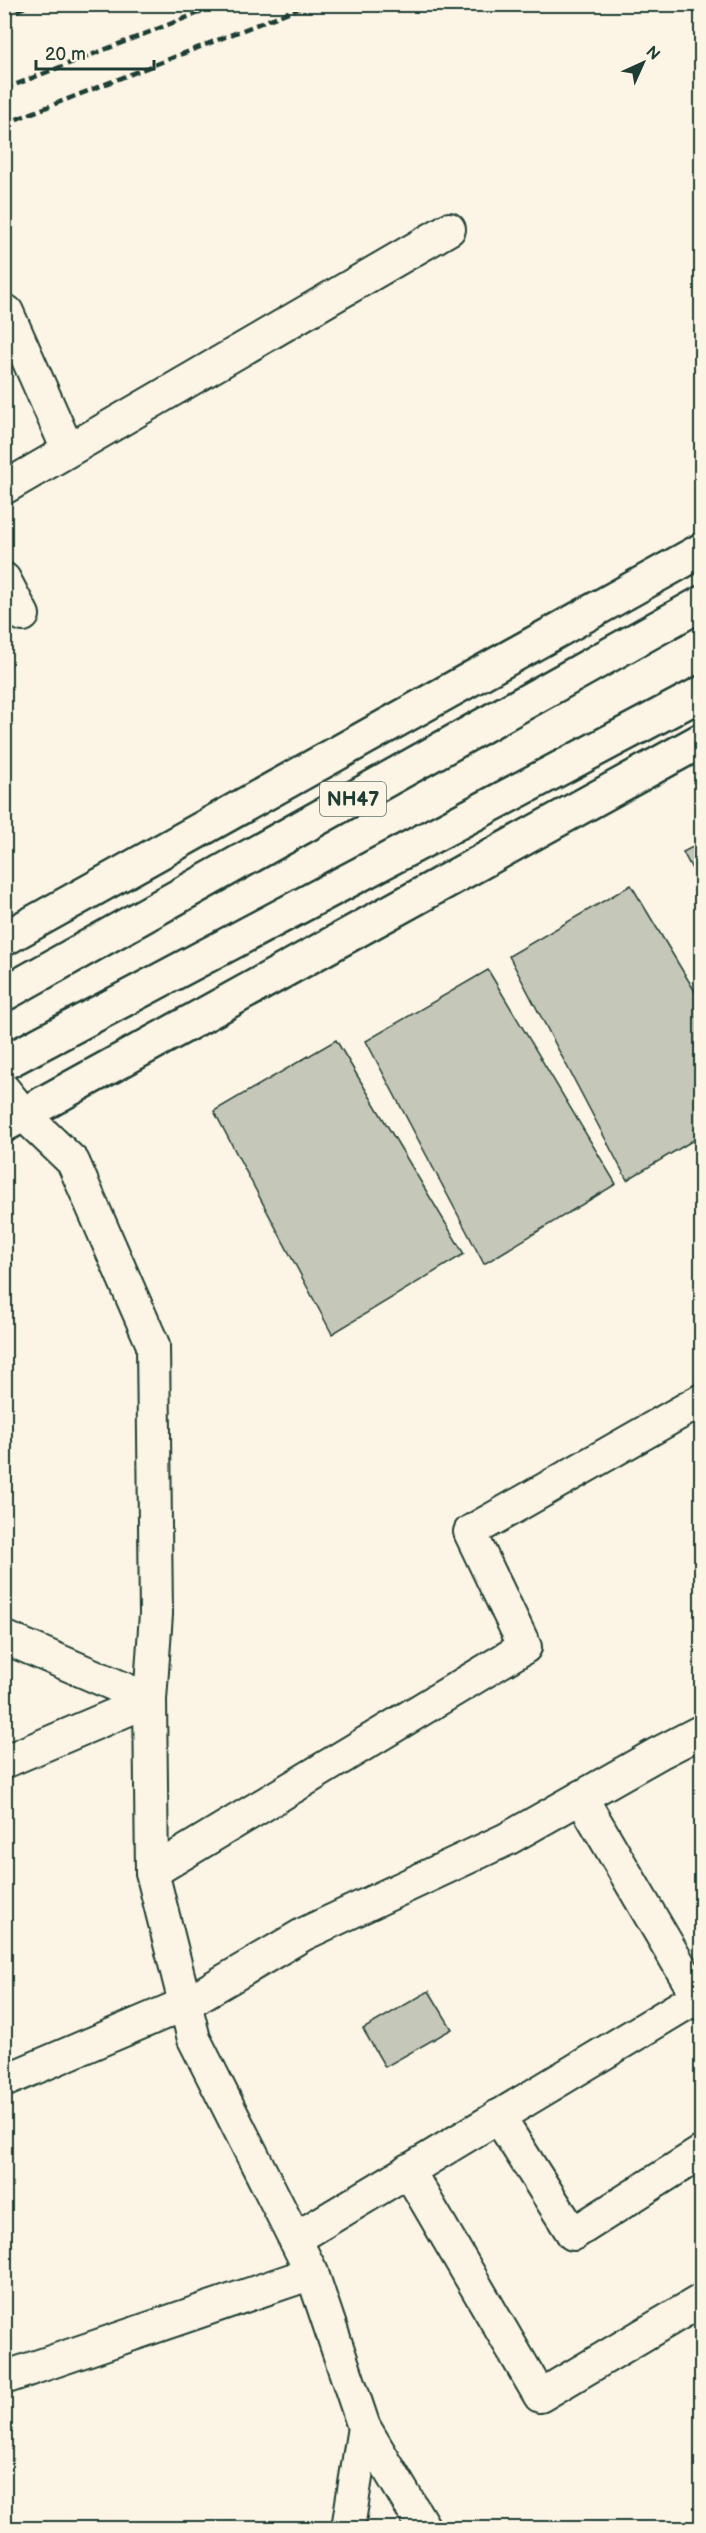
<svg xmlns="http://www.w3.org/2000/svg" width="706" height="2533" font-family="'Balsamiq Sans',sans-serif">
	<style>
		.building { fill: #c5c7b9; stroke: #1f3d34; stroke-width: 1.5 }
		.lines { fill: none; stroke-linecap: round; stroke-linejoin: round }
		.street-casing { stroke: #1f3d34; stroke-width: 36 }
		.secondary-casing { stroke: #1f3d34; stroke-width: 38 }
		.highway-casing { stroke: #1f3d34; stroke-width: 38 }
		.street { stroke: #fcf5e5; stroke-width: 32 }
		.secondary { stroke: #fcf5e5; stroke-width: 33 }
		.highway { stroke: #fcf5e5; stroke-width: 33 }
		.rail { stroke: #1f3d34; stroke-width: 4.5; stroke-dasharray: 9 4.5; stroke-linecap: butt }
		.labels { text-anchor: middle; stroke-width: 4.5; stroke-linejoin: round; paint-order: stroke }
		.shield { fill: #fcf5e5; stroke: #617469; stroke-width: 1.5 }
		.shield-label { font-size: 20px; font-weight: bold; fill: #1f3d34 }
	</style>
	<rect width="100%" height="100%" fill="#fcf5e5"/>
	<filter id="ink" filterUnits="userSpaceOnUse"><feTurbulence type="fractalNoise" baseFrequency=".0167" numOctaves="2"/><feDisplacementMap in="SourceGraphic" scale="12" xChannelSelector="R" yChannelSelector="G"/><feConvolveMatrix kernelMatrix="1 2 1 2 8 2 1 2 1" color-interpolation-filters="sRGB"/></filter>
	<g filter="url(#ink)">
		<g class="building">
			<polygon points="702,842 702,888 683,852"/>
			<polygon points="631,885 702,1003 702,1135 627,1180 509,956"/>
			<polygon points="488,970 616,1184 484,1264 366,1041"/>
			<polygon points="336,1040 464,1254 332,1334 214,1111"/>
			<polygon points="429,1991 452,2029 385,2067 363,2029"/>
		</g>
		<g class="lines">
			<g class="street-casing">
				<g id="street">
					<polyline points="7,312 68,450"/>
					<polyline points="4,488 449,229"/>
					<polyline points="4,579 23,615"/>
					<polyline points="4,1090 25,1116 73,1162 153,1345 156,1614 150,1700 152,1872 194,2039 312,2273 364,2427 424,2528"/>
					<polyline points="4,1637 150,1700 4,1762"/>
					<polyline points="581,1797 702,2004"/>
					<polyline points="152,1872 525,1647 470,1532 702,1400"/>
					<polyline points="4,2081 185,2004 304,1934 507,1839 659,1753 702,1731"/>
					<polyline points="498,2116 573,2234 702,2152"/>
					<polyline points="408,2170 540,2396 702,2300"/>
					<polyline points="295,2239 702,1994"/>
					<polyline points="4,2378 312,2273"/>
					<polyline points="348,2528 364,2427"/>
				</g>
			</g>
			<g class="secondary-casing">
				<g id="secondary">
					<polyline points="4,939 702,550"/>
					<polyline points="4,1125 702,740"/>
				</g>
			</g>
			<g class="highway-casing">
				<g id="highway">
					<polyline points="4,994 702,603"/>
					<polyline points="4,1063 702,693"/>
				</g>
			</g>
			<use href="#street" class="street"/>
			<use href="#secondary" class="secondary"/>
			<use href="#highway" class="highway"/>
			<g class="rail">
				<polyline points="4,16 32,4"/>
				<polyline points="4,89 221,4"/>
				<polyline points="4,124 309,4"/>
			</g>
		</g>
	</g>
	<g class="labels">
		<rect class="shield" x="320" y="782" width="66" height="34" rx="4.5"/>
		<g class="shield-label">
			<text x="353" y="806">NH47</text>
		</g>
	</g>
	<rect width="706" height="2533" fill="none" stroke="#fcf5e5" stroke-width="24"/>
	<rect x="12" y="12" width="682" height="2509" fill="none" stroke="#1f3d34" stroke-width="2" filter="url(#ink)"/>
	<g transform="translate(643 63) rotate(45)" stroke="#fcf5e5" stroke-width="4.5" paint-order="stroke">
	<path d="M0-4.5L10 22L0 15L-10 22Z" fill="#1f3d34"/>
	<text y="-9" font-size="16" font-weight="bold" text-anchor="middle" fill="#1f3d34">N</text>
	</g>
	<path d="M36 60v9h118v-9" fill="none" stroke="#1f3d34" stroke-width="3"/>
	<text x="45" y="60" font-size="18" fill="#1f3d34" stroke="#fcf5e5" stroke-width="4.5" paint-order="stroke">20 m</text>
</svg>
